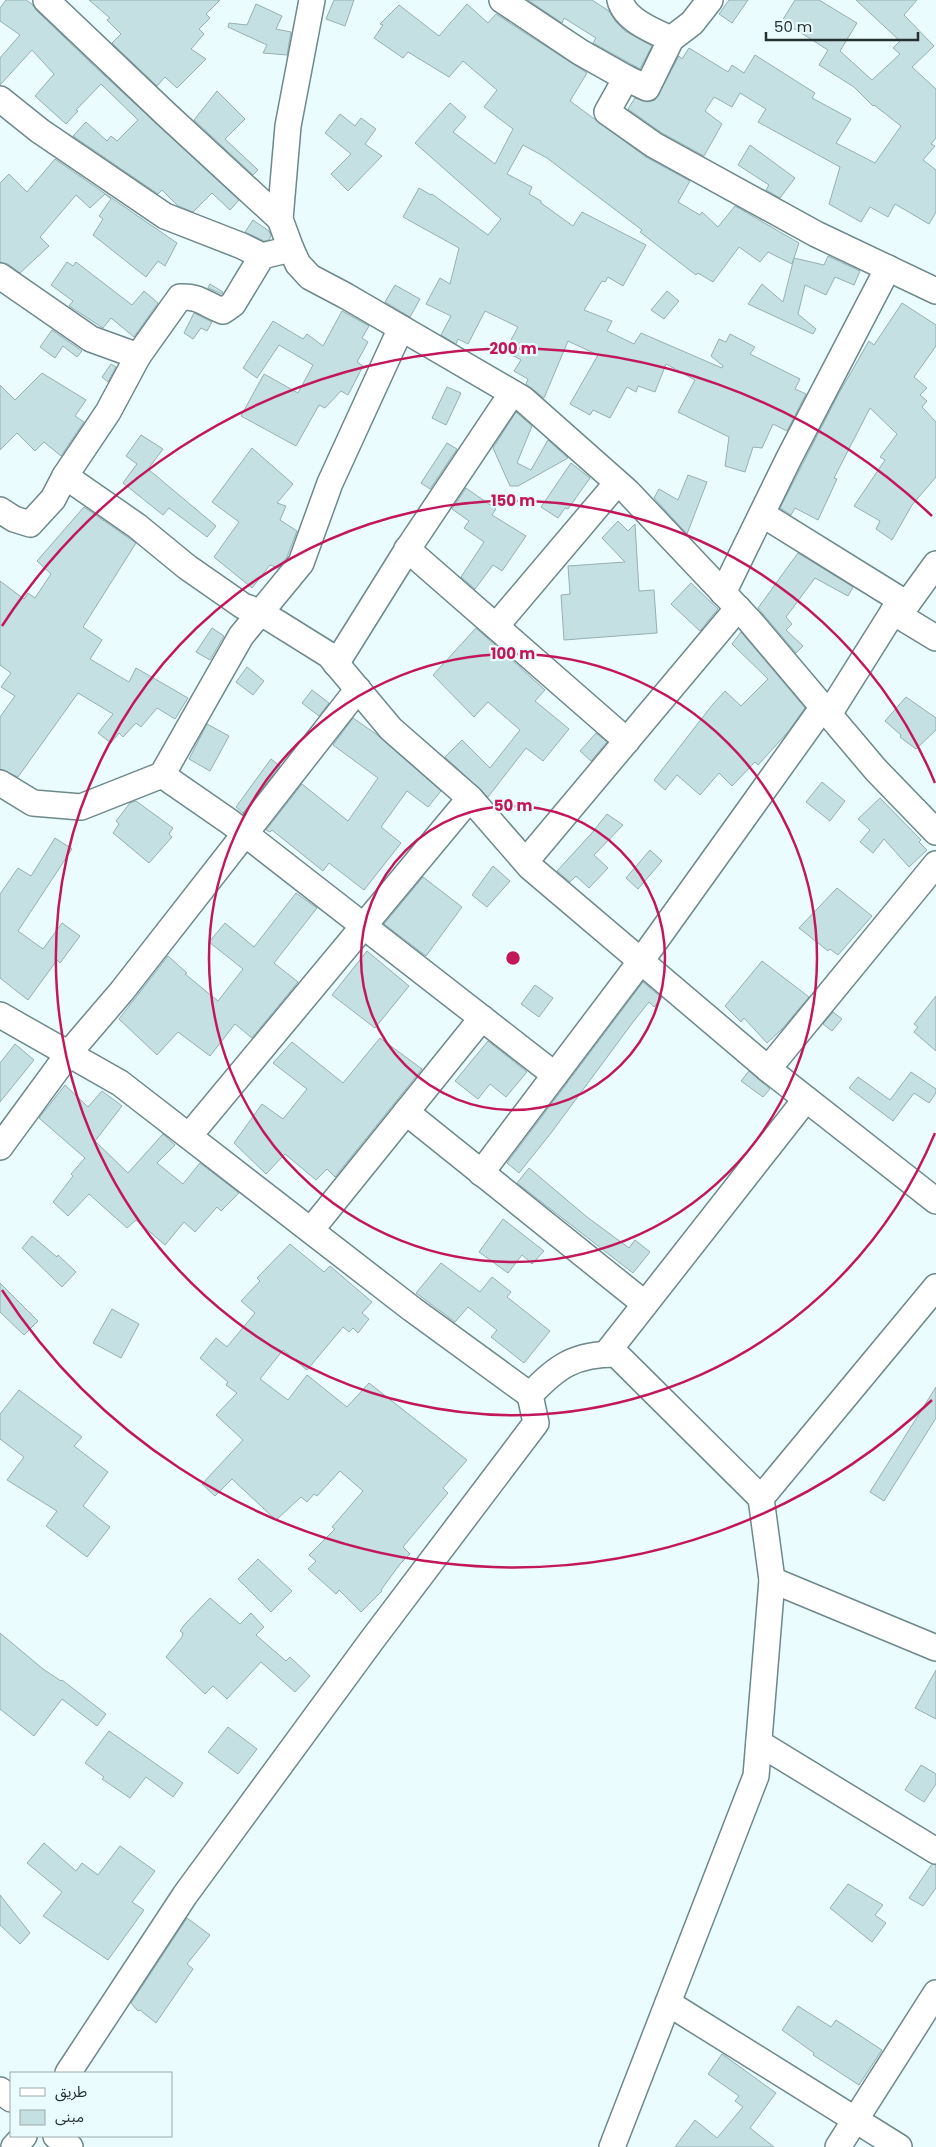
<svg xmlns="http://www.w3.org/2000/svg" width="936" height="2147" font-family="Poppins,'Noto Sans Arabic',sans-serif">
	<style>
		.building { fill: #c4e0e3; stroke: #95afb2 }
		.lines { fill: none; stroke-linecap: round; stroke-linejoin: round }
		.minor-casing { stroke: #6e888b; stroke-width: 28 }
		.minor { stroke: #fff; stroke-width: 25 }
		.ring { fill: none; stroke: #c2185b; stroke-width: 2.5 }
		.centre { fill: #c2185b; stroke: #ebfcfe; stroke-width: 2.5 }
		.ring-label { font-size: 15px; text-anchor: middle; font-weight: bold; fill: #c2185b; stroke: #ebfcfe; stroke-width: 4.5; stroke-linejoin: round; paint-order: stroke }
	</style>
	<rect width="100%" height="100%" fill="#ebfcfe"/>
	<g class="building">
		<polygon points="6,0 26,0 32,4 36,10 91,63 239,200 230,210 212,193 193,212 178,206 162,190 158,194 73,136 86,122 107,141 111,136 117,141 138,120 101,84 76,110 78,111 66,124 35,96 54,74 32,50 0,85 0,58 20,35 0,21 0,8"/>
		<polygon points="89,0 220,0 206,14 210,18 199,29 204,34 191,49 206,59 177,88 165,77 157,86 112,43 121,34 107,20 110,18"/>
		<polygon points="334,0 354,0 345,26 326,19"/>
		<polygon points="528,0 592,0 609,11 616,22 625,31 652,46 640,69 593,43 596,38 564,18 562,23"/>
		<polygon points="729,0 748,0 732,23 719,14"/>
		<polygon points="795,0 819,0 857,23 840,51 872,80 900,54 893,48 900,41 856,0 917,0 904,15 934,46 912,67 936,89 936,138 931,144 935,146 923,160 936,170 936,212 929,224 895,204 888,217 870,207 861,222 829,204 840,167 758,122 766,109 740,93 732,107 714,97 705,111 722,124 704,156 662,133 628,109 635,98 648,102 655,100 679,56 682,59 689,48 728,72 732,65 744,73 755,55 815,93 812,98 851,119 836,143 875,163 901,126 874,105 873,106 854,87 819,65 828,50 782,21"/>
		<polygon points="256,4 282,16 276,29 291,32 287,55 263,53 267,45 228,27 229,23 247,25"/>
		<polygon points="467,4 488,23 496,14 587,73 570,101 646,157 690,181 678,202 700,215 702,212 718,227 735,206 799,243 792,264 768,252 760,262 739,247 713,282 698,273 696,275 640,232 642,230 547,158 523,145 507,174 532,187 529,194 541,201 541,203 573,226 582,212 646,245 623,286 608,277 605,282 602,281 584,310 612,321 607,331 634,344 641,333 722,368 723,366 711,356 719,339 726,342 730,334 755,347 750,354 800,379 795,389 806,394 787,431 773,424 762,448 753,447 745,472 725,466 729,437 678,412 695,380 666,364 655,392 638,386 636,392 627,387 610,418 593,410 590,415 570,404 598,355 568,341 544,398 526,384 528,379 514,371 521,360 505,351 518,327 485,311 468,344 458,339 456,344 441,335 451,316 426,304 440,278 450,284 459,248 403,217 419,188 431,195 432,194 488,235 501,219 415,143 450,103 466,117 453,132 495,164 513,129 484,107 497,90 463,61 449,77 408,52 403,58 374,38 383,25 380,24 399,5 439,36"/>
		<polygon points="217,91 245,119 225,139 258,170 253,175 194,120"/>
		<polygon points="340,114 355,126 361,118 376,129 365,144 382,156 348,191 331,174 351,154 325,133"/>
		<polygon points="750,145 795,178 780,198 766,190 769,185 738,165"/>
		<polygon points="55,159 177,243 165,266 158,261 146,277 93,235 103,219 99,216 111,199 105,194 90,208 76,195 40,237 49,246 20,273 8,264 0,262 0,183 9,174 27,192"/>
		<polygon points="253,220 269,231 271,236 269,240 264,241 245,232"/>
		<polygon points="828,256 860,271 854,285 835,277 826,295 805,285 798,314 816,329 813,334 748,304 762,284 783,302 794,258 824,265"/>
		<polygon points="67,262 73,266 76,262 132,305 144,291 158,303 134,337 111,318 103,328 69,306 73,301 51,285"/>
		<polygon points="210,284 223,292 222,294 208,288"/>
		<polygon points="395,285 420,299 410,317 385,302"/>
		<polygon points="667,291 679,301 664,319 651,310"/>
		<polygon points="902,303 936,325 936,346 914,377 927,388 920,395 927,401 922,407 936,422 936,477 912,505 892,540 876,529 880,521 854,506 885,460 880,457 897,434 870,408 834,478 837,479 818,520 795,508 791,515 780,508 839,393 869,341 874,345"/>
		<polygon points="342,311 369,326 362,338 368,342 357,362 363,366 348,395 341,391 325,408 319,405 296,446 241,416 264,374 298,393 313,365 279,345 257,378 243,368 273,321 303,339 307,334 323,346"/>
		<polygon points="194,313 212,322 207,331 201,328 193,339 184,333"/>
		<polygon points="52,330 82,351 77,357 63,346 55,358 40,347"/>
		<polygon points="111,364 116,367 108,382 102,377"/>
		<polygon points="42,373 86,400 75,416 84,422 61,456 44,442 35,451 17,433 0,450 0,385 15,400"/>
		<polygon points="447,387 461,393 446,425 432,418"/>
		<polygon points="516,412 532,426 517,463 531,470 548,440 568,458 518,486 510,486 493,448"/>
		<polygon points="141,435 163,449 148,469 216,526 207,537 169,508 163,515 123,483 137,464 126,456"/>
		<polygon points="447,443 457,449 430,489 421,483"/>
		<polygon points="252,448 293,484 277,503 286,506 280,520 297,531 287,557 278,568 270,565 252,588 214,557 239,522 212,502"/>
		<polygon points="571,463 590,478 568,509 565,508 558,518 541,507"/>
		<polygon points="688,475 707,482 687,534 654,498 659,489 678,500"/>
		<polygon points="466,488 496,509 492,515 526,536 502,571 493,565 475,589 461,577 484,542 464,528 469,521 452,509"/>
		<polygon points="84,507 136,543 83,627 102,640 90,659 129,682 136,668 188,698 175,719 157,708 141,727 136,723 123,737 119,733 111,743 98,733 113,714 78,693 18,777 0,769 0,717 15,696 1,687 11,673 0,665 0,581 24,599 28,593 35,598 51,574 37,561"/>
		<polygon points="618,521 628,531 635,524 639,591 654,590 657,633 564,640 561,595 570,594 568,566 625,562 602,538"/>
		<polygon points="798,553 853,587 848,596 815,578 786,617 792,624 786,630 803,646 796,653 758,608"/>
		<polygon points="691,583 718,609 700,631 671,604"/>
		<polygon points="212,628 224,636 210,660 196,652"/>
		<polygon points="476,628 545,690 535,701 569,729 543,761 526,748 488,797 445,757 462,740 490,768 520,730 488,702 474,717 433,675"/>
		<polygon points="741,632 805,708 788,732 758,765 755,762 732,786 719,773 700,795 677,775 665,790 654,780 713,704 725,691 741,706 768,679 732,644"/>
		<polygon points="247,667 264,681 253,695 236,682"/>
		<polygon points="312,690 329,703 319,716 302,703"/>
		<polygon points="906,697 936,718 936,730 916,749 900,737 901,735 885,721"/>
		<polygon points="353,718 376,734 441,791 428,807 407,791 381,827 401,843 364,890 329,863 323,871 272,830 270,832 266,830 302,784 348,821 378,778 333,745"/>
		<polygon points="207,724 229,736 210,771 189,759"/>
		<polygon points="596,733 607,742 591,761 580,751"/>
		<polygon points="271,759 280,766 243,813 236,807"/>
		<polygon points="822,782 845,801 830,821 806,802"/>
		<polygon points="880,798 921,840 919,842 927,850 909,867 884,839 873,853 860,842 870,830 858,819"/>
		<polygon points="136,801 173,828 169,834 172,837 149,863 113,833 119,824 116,821 130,803"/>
		<polygon points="607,814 623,825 594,855 608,868 589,888 576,876 570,882 557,871 591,834"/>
		<polygon points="55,838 72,849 18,931 43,949 62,923 80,936 60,963 57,960 28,1000 0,978 0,894 18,868 31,876"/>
		<polygon points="650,850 662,861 638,889 626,878"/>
		<polygon points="493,866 510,881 487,907 472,895"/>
		<polygon points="423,877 462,907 426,956 384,924"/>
		<polygon points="837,888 872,916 838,955 830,949 828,951 799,928"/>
		<polygon points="296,893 317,908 274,963 298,982 252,1038 235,1024 210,1056 178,1032 157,1055 119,1019 168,956 187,973 185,974 218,1001 243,969 209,942 225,923 254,947"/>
		<polygon points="367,951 409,986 375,1028 332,995"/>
		<polygon points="762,961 809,997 782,1029 767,1043 744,1018 741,1022 725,1006"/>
		<polygon points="643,982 662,998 654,1007 649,1002 633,1022 551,1133 519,1173 507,1163"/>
		<polygon points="535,985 553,998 539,1017 521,1004"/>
		<polygon points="936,996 936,1051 914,1032 918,1027 914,1024"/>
		<polygon points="833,1012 842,1019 832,1031 823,1024"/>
		<polygon points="380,1038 422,1069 335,1177 327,1169 316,1180 285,1154 266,1174 234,1143 262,1104 283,1119 307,1089 273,1063 292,1042 343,1083"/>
		<polygon points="488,1041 527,1072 506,1097 490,1084 478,1099 455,1081"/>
		<polygon points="15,1044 34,1060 0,1102 0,1063"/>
		<polygon points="749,1071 770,1089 763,1097 741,1081"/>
		<polygon points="911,1072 936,1089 936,1093 929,1103 914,1093 893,1121 849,1088 858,1077 890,1100"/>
		<polygon points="65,1085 88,1107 102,1091 122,1106 95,1141 128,1173 163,1134 175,1145 157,1163 183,1184 200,1163 239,1193 221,1211 217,1207 195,1232 184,1222 165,1245 136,1220 127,1228 89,1194 68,1216 53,1202 73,1176 71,1174 85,1158 39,1118"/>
		<polygon points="529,1168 587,1217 629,1248 635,1240 650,1252 633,1273 517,1183"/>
		<polygon points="503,1219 544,1251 532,1264 522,1255 508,1273 479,1252"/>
		<polygon points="32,1236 57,1257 58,1255 76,1272 62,1287 22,1248"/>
		<polygon points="290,1244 324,1272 330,1266 372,1302 362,1313 369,1319 358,1333 353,1328 349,1332 343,1327 307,1370 283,1350 260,1379 288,1400 307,1375 347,1407 369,1383 467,1460 443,1488 448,1493 403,1547 410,1554 400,1564 381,1590 382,1591 361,1612 339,1590 336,1594 308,1569 316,1561 309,1555 335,1529 332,1527 363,1491 340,1471 317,1496 314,1494 307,1502 301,1497 276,1520 232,1479 215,1496 202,1484 243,1440 216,1415 237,1393 226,1385 228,1382 200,1358 216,1338 227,1347 255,1313 241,1301 260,1281 257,1278"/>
		<polygon points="441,1263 480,1292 492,1277 511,1292 507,1297 550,1331 524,1363 491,1337 497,1330 468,1307 455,1322 416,1293"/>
		<polygon points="0,1283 38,1321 24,1335 0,1312"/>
		<polygon points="112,1309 139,1324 121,1358 93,1343"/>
		<polygon points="936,1387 936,1418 884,1501 870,1492"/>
		<polygon points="19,1390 82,1437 74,1446 108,1472 83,1506 110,1527 87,1557 46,1526 57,1511 7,1480 24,1457 0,1439 0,1414"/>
		<polygon points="258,1559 292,1591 271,1612 238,1579"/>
		<polygon points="210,1598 240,1624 251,1613 264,1627 256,1635 286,1661 290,1657 310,1676 295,1692 261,1662 227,1699 213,1686 205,1694 166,1657 182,1637 183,1633 180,1631 185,1624"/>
		<polygon points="0,1633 43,1669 61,1681 62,1680 106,1714 97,1726 62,1699 34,1736 0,1709"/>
		<polygon points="936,1670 936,1719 915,1708"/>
		<polygon points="228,1727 257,1749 238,1774 208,1752"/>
		<polygon points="109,1731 183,1783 173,1797 146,1777 130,1798 102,1779 104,1777 85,1763"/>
		<polygon points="921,1765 936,1774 936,1784 924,1802 905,1790"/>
		<polygon points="44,1843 76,1871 82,1863 98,1875 120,1846 155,1871 132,1902 144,1910 108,1960 43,1916 62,1892 27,1863"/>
		<polygon points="932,1864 936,1865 936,1888 923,1906 909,1898"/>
		<polygon points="848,1884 883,1905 875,1915 886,1923 872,1942 830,1908"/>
		<polygon points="0,1895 30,1933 20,1944 0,1925"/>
		<polygon points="187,1918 210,1935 187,1964 193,1969 156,2023 140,2010 138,2011 131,2003"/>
		<polygon points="798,2006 831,2027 836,2020 882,2050 859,2085 813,2055 814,2053 782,2030"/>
		<polygon points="722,2054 776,2093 750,2128 774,2147 675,2147 695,2120 717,2138 743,2107 735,2101 739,2096 708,2074"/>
	</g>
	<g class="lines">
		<g class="minor-casing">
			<g id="minor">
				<polyline points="46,0 167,115 280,219"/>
				<polyline points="312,0 288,126 280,219 291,249 298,264 310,277 346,296 523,399 628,492 750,621 876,770 936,832"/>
				<polyline points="502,0 580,52 626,78 607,112 654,145 816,234 936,291"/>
				<path d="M 620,0 C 625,20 653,31 671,39"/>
				<polyline points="626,78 647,88 671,39 692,23 710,0"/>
				<polyline points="0,99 40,131 165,216 242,246 262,256"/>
				<path d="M 0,276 L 91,339 L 138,356 L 180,297 C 200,296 204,304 223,311 L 233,304 L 262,256 L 291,249"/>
				<polyline points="65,476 108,412 138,356"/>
				<polyline points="0,510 14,519 30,524 53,499 65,476 137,526 187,567 243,606 260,612 329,655 391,729 470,798 530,867 768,1069 936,1201"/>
				<polyline points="762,514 907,604"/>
				<polyline points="407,549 627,741"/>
				<polyline points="723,593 789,458 888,268"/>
				<polyline points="893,612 936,638"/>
				<polyline points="496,626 617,483"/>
				<polyline points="336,664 409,547 512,393"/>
				<polyline points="829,714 893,612 907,604 936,564"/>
				<polyline points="162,775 230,822 555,1075"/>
				<polyline points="0,783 33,803 81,807 162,775 241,636 301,563 330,483 401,328"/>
				<polyline points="526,861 738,608"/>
				<path d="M 0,1015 L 120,1083 L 412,1309 L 530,1395 C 557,1366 575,1354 616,1354 L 761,1498"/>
				<polyline points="768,1069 936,864"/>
				<polyline points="406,1112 645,1304"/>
				<polyline points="189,1136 470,798"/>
				<polyline points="0,1147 69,1053 122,991 358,689"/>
				<polyline points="481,1173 641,961 823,707"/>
				<polyline points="311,1230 482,1018"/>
				<polyline points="606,1354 806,1099"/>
				<polyline points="772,1580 936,1648"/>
				<polyline points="759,1743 936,1851"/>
				<polyline points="668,2003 899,2147"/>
				<polyline points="68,2073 185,1895 372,1640 536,1423 530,1395"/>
				<polyline points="0,2090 11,2099"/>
				<polyline points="56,2136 70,2147"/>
				<polyline points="14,2147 24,2136"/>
				<polyline points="612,2147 756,1776 772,1580 761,1498 936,1287"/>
				<polyline points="838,2147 936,1993"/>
			</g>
		</g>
		<use href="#minor" class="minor"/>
	</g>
	<g class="ring">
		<circle cx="513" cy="958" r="152"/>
		<circle cx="513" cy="958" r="304"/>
		<path d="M935 1133A457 457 0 1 1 935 783"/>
		<path d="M932 1400A609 609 0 0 1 2 1290M2 626A609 609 0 0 1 932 516"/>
	</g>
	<circle cx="513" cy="958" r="8" class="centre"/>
	<g class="ring-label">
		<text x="513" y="354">200 m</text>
		<text x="513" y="506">150 m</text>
		<text x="513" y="659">100 m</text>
		<text x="513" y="811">50 m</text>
	</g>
	<rect x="10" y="2072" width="162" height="65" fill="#ebfcfe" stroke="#9caaac"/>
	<rect x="20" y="2088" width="25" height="8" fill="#ffffff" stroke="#9caaac"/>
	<text x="55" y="2097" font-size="15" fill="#253031">طريق</text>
	<rect x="20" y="2110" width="25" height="15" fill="#c4e0e3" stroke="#9caaac"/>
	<text x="55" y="2122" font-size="15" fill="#253031">مبنى</text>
	<path d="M766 32v8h152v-8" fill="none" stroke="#253031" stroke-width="2.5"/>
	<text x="774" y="32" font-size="15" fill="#253031" stroke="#ebfcfe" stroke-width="4" paint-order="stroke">50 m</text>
</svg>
